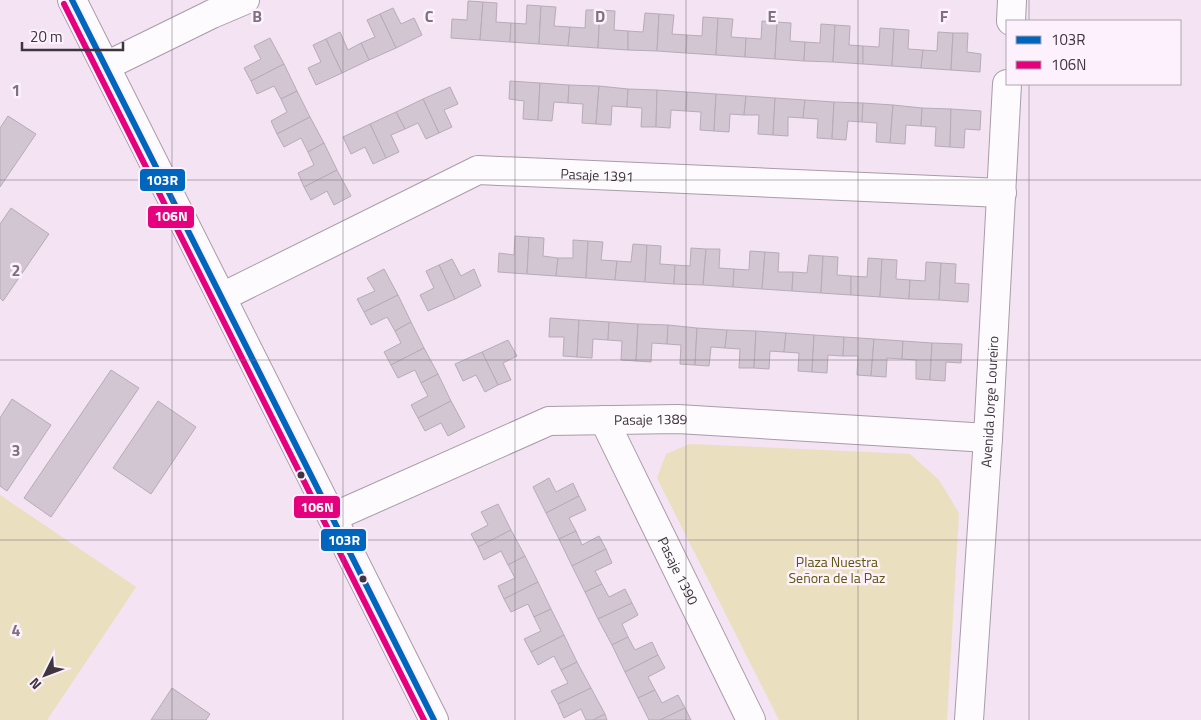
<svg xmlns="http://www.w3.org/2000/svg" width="1201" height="720" font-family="'Titillium Web',sans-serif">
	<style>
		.green { fill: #eadfbf }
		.building { fill: #d2c6d2; stroke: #b8abb8 }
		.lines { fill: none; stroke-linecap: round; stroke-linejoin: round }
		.minor-casing { stroke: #a89ca8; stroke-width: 30 }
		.major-casing { stroke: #a89ca8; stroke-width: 30 }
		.minor { stroke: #fdfbfd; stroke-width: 28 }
		.major { stroke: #fdfbfd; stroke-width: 28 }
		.bus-1-casing { stroke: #fcf1fc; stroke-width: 10 }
		.bus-2-casing { stroke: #fcf1fc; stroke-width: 10 }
		.bus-1 { stroke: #0065bd; stroke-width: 6 }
		.bus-2 { stroke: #e5007d; stroke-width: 6 }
		.grid { fill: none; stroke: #7e727e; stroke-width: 1; stroke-opacity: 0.55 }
		.bus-dot { fill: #3f353f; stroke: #fcf1fc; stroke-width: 2 }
		.labels { text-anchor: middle; stroke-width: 5; stroke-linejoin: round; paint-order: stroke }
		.street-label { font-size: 14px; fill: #3f353f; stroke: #fcf1fc }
		.park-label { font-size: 14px; fill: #5f570a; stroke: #fcf1fc }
		.grid-label { font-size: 16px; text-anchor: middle; font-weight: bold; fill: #7e727e; stroke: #fcf1fc; stroke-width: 5; stroke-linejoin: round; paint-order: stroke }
		.line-badge { stroke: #fcf1fc; stroke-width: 2 }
		.badge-label { font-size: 14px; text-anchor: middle; font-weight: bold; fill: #fff }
	</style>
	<rect width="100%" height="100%" fill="#f3e3f3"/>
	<g class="green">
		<polygon points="690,444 910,454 939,480 959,513 947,720 779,720 657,478 666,454"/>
		<polygon points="0,495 136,587 47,720 0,720"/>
	</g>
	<g class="building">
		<polygon points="468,1 483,2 480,40 451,38 452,19 467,20"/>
		<polygon points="483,2 497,3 496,22 511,23 510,42 480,40"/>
		<polygon points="527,5 541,6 539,44 510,42 511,23 526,24"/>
		<polygon points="541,6 556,7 554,26 570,27 568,46 539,44"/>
		<polygon points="393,8 401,24 414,18 422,35 396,48 380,14"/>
		<polygon points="586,10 600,10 598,48 568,46 570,27 585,28"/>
		<polygon points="600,10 615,11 614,30 628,31 628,50 598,48"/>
		<polygon points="645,13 659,14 657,51 628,50 628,31 643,32"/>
		<polygon points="380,14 396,48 369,60 361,43 375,37 367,20"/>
		<polygon points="659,14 674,15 672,34 687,35 686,53 657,51"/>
		<polygon points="703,17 718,18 716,55 686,53 687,35 702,36"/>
		<polygon points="718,18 733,19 731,37 746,38 745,57 716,55"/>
		<polygon points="762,21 777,22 775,59 745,57 746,38 761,39"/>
		<polygon points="777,22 791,23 790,41 805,42 804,61 775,59"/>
		<polygon points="821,24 835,25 833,62 804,61 805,42 820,43"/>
		<polygon points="835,25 850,26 849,45 863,46 863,64 833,62"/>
		<polygon points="880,28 894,29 892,66 863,64 863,46 879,47"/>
		<polygon points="894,29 909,30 908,49 923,50 921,68 892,66"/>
		<polygon points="340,32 348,50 361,43 369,60 342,73 326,39"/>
		<polygon points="938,32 953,33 951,70 921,68 923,50 937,51"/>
		<polygon points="953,33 968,33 967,52 981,54 980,72 951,70"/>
		<polygon points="270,38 284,64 251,81 244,68 261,59 254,46"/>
		<polygon points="326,39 342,73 316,85 308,68 321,62 313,45"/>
		<polygon points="284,64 297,91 281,99 274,86 257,94 251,81"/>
		<polygon points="510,81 540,83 538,120 523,119 524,101 509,99"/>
		<polygon points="540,83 569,85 568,103 554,102 552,121 538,120"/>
		<polygon points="569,85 599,86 596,124 582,123 583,104 568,103"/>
		<polygon points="599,86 628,89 627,107 612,106 611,125 596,124"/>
		<polygon points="450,87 458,104 444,110 452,127 439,133 423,99"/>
		<polygon points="628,89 657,90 656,127 641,127 642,108 627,107"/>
		<polygon points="657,90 687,92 686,111 671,110 670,128 656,127"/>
		<polygon points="297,91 310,117 277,134 271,121 287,112 281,99"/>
		<polygon points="687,92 716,94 714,131 700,130 701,112 686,111"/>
		<polygon points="716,94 746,96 744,115 730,114 729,132 714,131"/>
		<polygon points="746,96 775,98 773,135 758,134 759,115 744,115"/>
		<polygon points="775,98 805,100 803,118 788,117 788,136 773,135"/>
		<polygon points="423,99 439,133 426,139 418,123 405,129 396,112"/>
		<polygon points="805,100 834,102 832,139 817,138 818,119 803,118"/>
		<polygon points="834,102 863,103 862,122 848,121 846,140 832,139"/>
		<polygon points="863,103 893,105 890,143 876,142 877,123 862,122"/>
		<polygon points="893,105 922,108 921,126 906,125 905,144 890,143"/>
		<polygon points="922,108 951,109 950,147 935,146 936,127 921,126"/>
		<polygon points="951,109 981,111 980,130 965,129 964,148 950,147"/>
		<polygon points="396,112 405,129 391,135 399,152 386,158 370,124"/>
		<polygon points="8,116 36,134 0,187 0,128"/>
		<polygon points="310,117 324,143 308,152 301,138 284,147 277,134"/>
		<polygon points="370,124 386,158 373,164 365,147 351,154 343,137"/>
		<polygon points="324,143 337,170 304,187 298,173 314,165 308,152"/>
		<polygon points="337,170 351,196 334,205 327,191 311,200 304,187"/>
		<polygon points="11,208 49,234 3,301 0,298 0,224"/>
		<polygon points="515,236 529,237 527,274 498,272 499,253 514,255"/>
		<polygon points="529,237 544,238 543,256 558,258 556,276 527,274"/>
		<polygon points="573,240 588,241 586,278 556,276 558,258 573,258"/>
		<polygon points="588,241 603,242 601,260 617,261 615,280 586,278"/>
		<polygon points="633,244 647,245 645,282 615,280 617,261 631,262"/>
		<polygon points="647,245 661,246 660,264 675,265 674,284 645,282"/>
		<polygon points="691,248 706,249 703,285 674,284 675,265 690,266"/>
		<polygon points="706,249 720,249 719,268 734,269 733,287 703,285"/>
		<polygon points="750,251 765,252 762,289 733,287 734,269 749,270"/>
		<polygon points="765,252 779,253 778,272 793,272 792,291 762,289"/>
		<polygon points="809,255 823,256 821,293 792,291 793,272 807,273"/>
		<polygon points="823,256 838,257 837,275 851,276 851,295 821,293"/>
		<polygon points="868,258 882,259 880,297 851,295 851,276 867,277"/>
		<polygon points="452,259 461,276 474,269 481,286 455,299 439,265"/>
		<polygon points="882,259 897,260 896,279 910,280 909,299 880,297"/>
		<polygon points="926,262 941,263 939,300 909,299 910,280 925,281"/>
		<polygon points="941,263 956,264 955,283 969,284 968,302 939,300"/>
		<polygon points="439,265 455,299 428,311 420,295 434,288 426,271"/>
		<polygon points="384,269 398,295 364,312 357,299 375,291 367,278"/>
		<polygon points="398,295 411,322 395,331 387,317 371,325 364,312"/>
		<polygon points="550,318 579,320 577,357 563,356 564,337 549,337"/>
		<polygon points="579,320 609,322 608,340 593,339 592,358 577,357"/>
		<polygon points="411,322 424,348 391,365 384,352 401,343 395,331"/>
		<polygon points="609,322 638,324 636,361 621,360 622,341 608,340"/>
		<polygon points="638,324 668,325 667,344 652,343 651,362 636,361"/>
		<polygon points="668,325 697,328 695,365 680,364 681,345 667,344"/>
		<polygon points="697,328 727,330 725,348 711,347 709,366 695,365"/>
		<polygon points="727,330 756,331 754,368 739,368 740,349 725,348"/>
		<polygon points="756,331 786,333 784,352 770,351 769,369 754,368"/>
		<polygon points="786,333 814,335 812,372 798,371 799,353 784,352"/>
		<polygon points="814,335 844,337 843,356 828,355 827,373 812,372"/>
		<polygon points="844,337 874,339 871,376 857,375 858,356 843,356"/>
		<polygon points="874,339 903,341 902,359 887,358 886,377 871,376"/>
		<polygon points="508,340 517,356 503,363 511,380 498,385 482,352"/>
		<polygon points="903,341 932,343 930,380 916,379 916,360 902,359"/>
		<polygon points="932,343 962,344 961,363 946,362 945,381 930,380"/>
		<polygon points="424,348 438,374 421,383 415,370 398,378 391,365"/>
		<polygon points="482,352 498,385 485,392 476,375 463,381 455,364"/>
		<polygon points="111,370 139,388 51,517 24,498"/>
		<polygon points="438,374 451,401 418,418 411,405 428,396 421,383"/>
		<polygon points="12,399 51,425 7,491 0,486 0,418"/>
		<polygon points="158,401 196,427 151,494 113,468"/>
		<polygon points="451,401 465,427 448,436 441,423 425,431 418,418"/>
		<polygon points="549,478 556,492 573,483 579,496 546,513 533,487"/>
		<polygon points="579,496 586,510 569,518 576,531 559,539 546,513"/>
		<polygon points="498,504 511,530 478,547 471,534 488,525 481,512"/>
		<polygon points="511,530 525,556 508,565 501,551 484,560 478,547"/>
		<polygon points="576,531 582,545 599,536 606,549 572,566 559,539"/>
		<polygon points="606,549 612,563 595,571 602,584 585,592 572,566"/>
		<polygon points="525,556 538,582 504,599 498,586 515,578 508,565"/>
		<polygon points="538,582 551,609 534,617 528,604 511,612 504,599"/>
		<polygon points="602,584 609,597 625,589 632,603 598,619 585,592"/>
		<polygon points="632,603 638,615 622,624 628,637 612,645 598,619"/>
		<polygon points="551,609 564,635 531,652 524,639 541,631 534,617"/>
		<polygon points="564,635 577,662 561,670 554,656 538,665 531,652"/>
		<polygon points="628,637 635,650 652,642 658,655 625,672 612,645"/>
		<polygon points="658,655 665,668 648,677 655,690 638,698 625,672"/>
		<polygon points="577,662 591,688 558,704 551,691 568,683 561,670"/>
		<polygon points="172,688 210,714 206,720 151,720"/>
		<polygon points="591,688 605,714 593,720 586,720 581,709 564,718 558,704"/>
		<polygon points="655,690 662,703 678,695 685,708 660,720 649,720 638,698"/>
		<polygon points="685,708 691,720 660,720"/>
		<polygon points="605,714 607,720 593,720"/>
	</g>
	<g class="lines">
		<g class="minor-casing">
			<g id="minor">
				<polyline points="1011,21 1012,0"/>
				<polyline points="106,66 212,14 245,0"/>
				<path id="s1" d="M 222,297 L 478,170 L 1002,193"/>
				<path id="s2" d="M 604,420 L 751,720"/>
				<path id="s3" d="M 333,517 L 549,421 L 678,419 L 988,438"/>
				<path id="s4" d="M 969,720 L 988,438 L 1007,84"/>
			</g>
		</g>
		<g class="major-casing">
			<polyline id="major" points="72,0 434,720"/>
		</g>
		<use href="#minor" class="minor"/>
		<use href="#major" class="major"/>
		<g class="bus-1-casing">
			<polyline id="bus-1" points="72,0 434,720"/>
		</g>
		<g class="bus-2-casing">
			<polyline id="bus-2" points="64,4 424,720"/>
		</g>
		<use href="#bus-1" class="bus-1"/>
		<use href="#bus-2" class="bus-2"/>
	</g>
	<path class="grid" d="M 172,0 L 172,720M 343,0 L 343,720M 515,0 L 515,720M 686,0 L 686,720M 858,0 L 858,720M 1029,0 L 1029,21M 1029,84 L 1029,720M 0,180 L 1201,180M 0,360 L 1201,360M 0,540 L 1201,540"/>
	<g class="bus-dot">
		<circle cx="301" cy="475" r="4.5"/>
		<circle cx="363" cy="579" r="4.5"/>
	</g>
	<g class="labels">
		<g class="street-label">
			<text dy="5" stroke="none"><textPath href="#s1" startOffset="405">Pasaje 1391</textPath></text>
			<text dy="5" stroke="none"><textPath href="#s4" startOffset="319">Avenida Jorge Loureiro</textPath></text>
			<text dy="5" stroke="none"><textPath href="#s3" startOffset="338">Pasaje 1389</textPath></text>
			<text dy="5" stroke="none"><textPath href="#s2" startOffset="168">Pasaje 1390</textPath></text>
		</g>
		<g class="park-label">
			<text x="837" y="567">Plaza Nuestra<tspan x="837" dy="16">Señora de la Paz</tspan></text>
		</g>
	</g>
	<g class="grid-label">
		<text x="257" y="22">B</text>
		<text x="429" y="22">C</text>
		<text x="600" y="22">D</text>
		<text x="772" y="22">E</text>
		<text x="944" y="22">F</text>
		<text x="16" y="96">1</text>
		<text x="16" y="276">2</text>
		<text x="16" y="456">3</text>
		<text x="16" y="636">4</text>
	</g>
	<g class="line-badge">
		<rect x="139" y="168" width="47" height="24" rx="5" fill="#0065bd"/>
		<rect x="147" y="205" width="48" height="24" rx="5" fill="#e5007d"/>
		<rect x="293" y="495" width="48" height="24" rx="5" fill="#e5007d"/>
		<rect x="320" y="528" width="47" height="24" rx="5" fill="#0065bd"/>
	</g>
	<g class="badge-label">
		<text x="162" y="185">103R</text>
		<text x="171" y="221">106N</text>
		<text x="317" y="512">106N</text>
		<text x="344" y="545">103R</text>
	</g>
	<rect x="1006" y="20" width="175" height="65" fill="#fcf1fc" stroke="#b0a6b0"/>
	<rect x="1016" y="36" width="25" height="8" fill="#0065bd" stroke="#b0a6b0"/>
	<text x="1051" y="45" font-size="15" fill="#3f353f">103R</text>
	<rect x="1016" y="61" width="25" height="8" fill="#e5007d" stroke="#b0a6b0"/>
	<text x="1051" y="70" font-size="15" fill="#3f353f">106N</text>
	<g transform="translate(45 675) rotate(228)" stroke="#fcf1fc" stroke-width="4" paint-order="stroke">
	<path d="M0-4L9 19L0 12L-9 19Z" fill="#3f353f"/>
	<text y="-8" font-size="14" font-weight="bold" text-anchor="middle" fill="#3f353f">N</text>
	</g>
	<path d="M22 42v8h101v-8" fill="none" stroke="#3f353f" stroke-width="2.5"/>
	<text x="30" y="42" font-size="15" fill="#3f353f" stroke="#fcf1fc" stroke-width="4" paint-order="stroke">20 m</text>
</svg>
